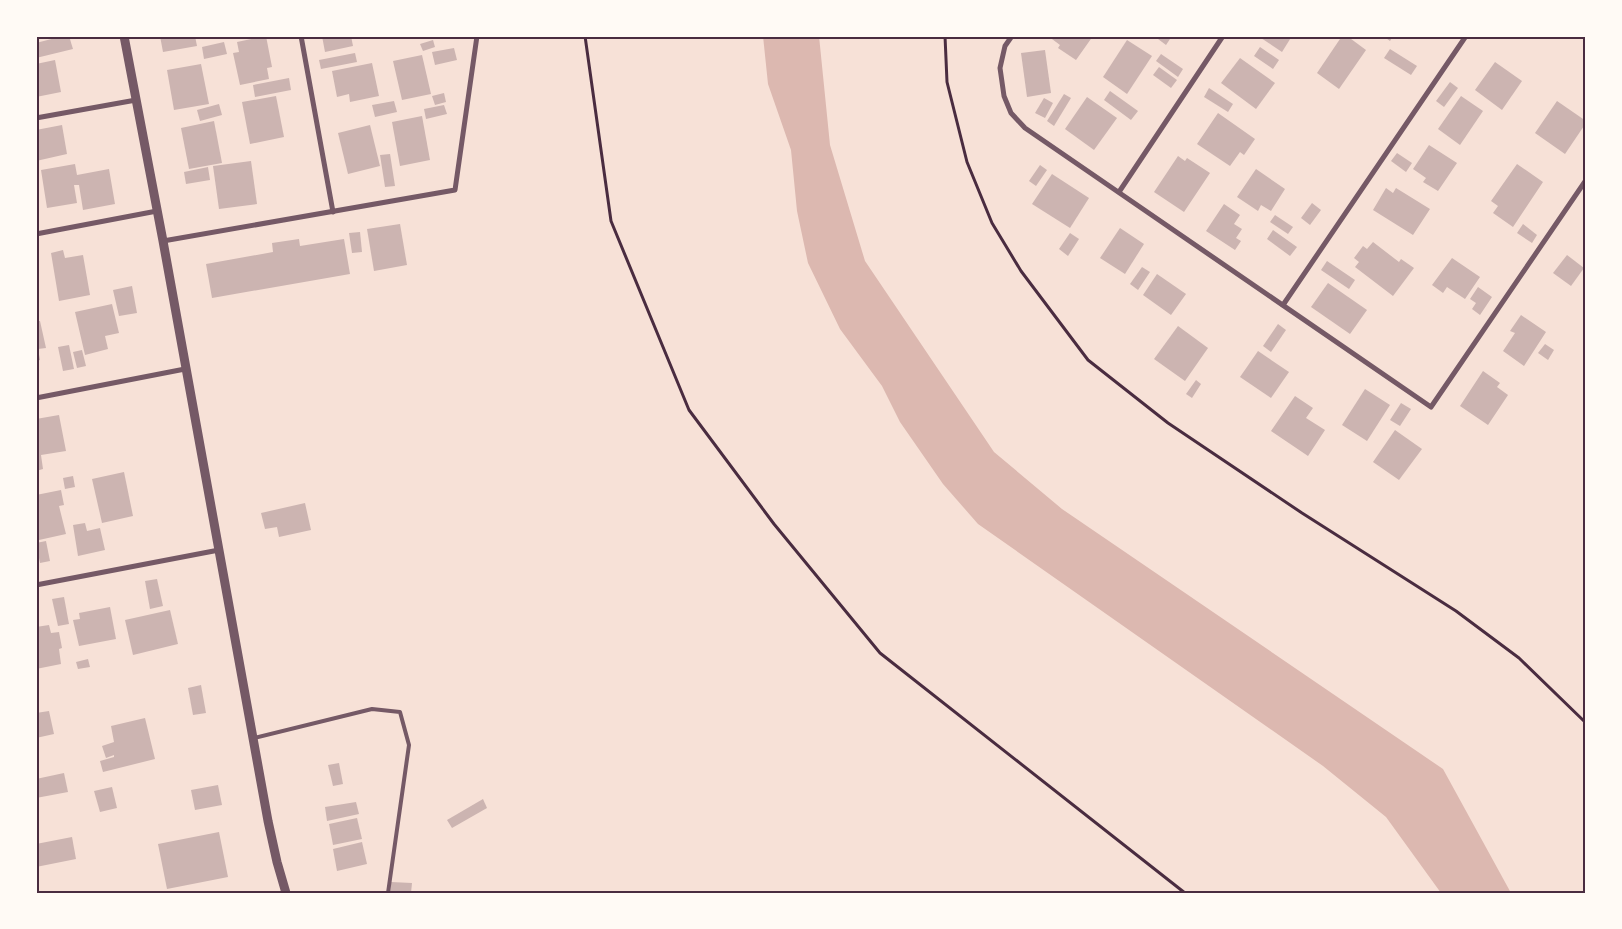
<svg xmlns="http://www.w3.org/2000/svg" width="1622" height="929" font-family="'IBM Plex Sans',sans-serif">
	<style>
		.water { fill: #dcb8b0 }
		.building { fill: #ccb4b1 }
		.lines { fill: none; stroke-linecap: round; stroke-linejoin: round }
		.path { stroke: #4a2c40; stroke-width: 3 }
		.service { stroke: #755966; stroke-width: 4 }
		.minor { stroke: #755966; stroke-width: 5 }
		.tertiary { stroke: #755966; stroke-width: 9 }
		.neatline { fill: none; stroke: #4a2c40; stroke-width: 2 }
	</style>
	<rect width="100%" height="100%" fill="#f7e1d7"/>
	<polygon class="water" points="763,36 819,36 830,145 865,261 994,452 1062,509 1443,769 1511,893 1441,893 1386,817 1323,766 978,524 943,484 900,422 882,386 840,329 808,263 797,211 791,150 768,84"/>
	<g class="building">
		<polygon points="63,36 69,36 73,49 36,58 36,43"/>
		<polygon points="160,36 195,36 197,46 163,52"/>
		<polygon points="266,36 272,67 267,68 269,79 240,85 233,53 239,52 237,42"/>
		<polygon points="322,36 351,36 353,46 325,52"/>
		<polygon points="1048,36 1093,36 1076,60 1058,48 1060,45"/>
		<polygon points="1154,36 1172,36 1166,45"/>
		<polygon points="1258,36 1292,36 1282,52"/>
		<polygon points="1342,36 1347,36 1366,50 1339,89 1317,73"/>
		<polygon points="1383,36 1393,36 1390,41"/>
		<polygon points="433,40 435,47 423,51 420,44"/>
		<polygon points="1127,40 1152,56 1127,94 1103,77"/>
		<polygon points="224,42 227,54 204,59 202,47"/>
		<polygon points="1260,47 1279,60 1273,69 1254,56"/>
		<polygon points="454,48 457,60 435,65 432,52"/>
		<polygon points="1390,49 1417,66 1411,75 1384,58"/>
		<polygon points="1045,50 1051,93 1027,97 1021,53"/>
		<polygon points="355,53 357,62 321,69 319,60"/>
		<polygon points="1161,54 1183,69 1178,77 1156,61"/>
		<polygon points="422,55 431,94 402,100 393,61"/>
		<polygon points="1240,58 1275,83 1256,109 1221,83"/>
		<polygon points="55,60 61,92 36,97 36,64"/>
		<polygon points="1495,62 1522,81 1502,110 1475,90"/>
		<polygon points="372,63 379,96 350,102 349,94 337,97 332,71"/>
		<polygon points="201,64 209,104 174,110 167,70"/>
		<polygon points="1159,67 1177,80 1171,88 1153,75"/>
		<polygon points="289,78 291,90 255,97 253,85"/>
		<polygon points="1450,82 1458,88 1444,107 1436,101"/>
		<polygon points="1209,88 1233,104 1228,112 1204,97"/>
		<polygon points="1110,91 1138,111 1131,120 1104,100"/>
		<polygon points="444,93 446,102 435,105 432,96"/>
		<polygon points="1064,94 1071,98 1054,126 1047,121"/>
		<polygon points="276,96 284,137 250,144 242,102"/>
		<polygon points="1461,96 1483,111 1460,145 1438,129"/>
		<polygon points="1087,97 1117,118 1094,150 1065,129"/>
		<polygon points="1044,98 1053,103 1045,118 1035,113"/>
		<polygon points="394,101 397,112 375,117 372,105"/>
		<polygon points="1557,101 1586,121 1586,123 1565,154 1535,133"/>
		<polygon points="219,104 222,115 200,121 197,110"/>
		<polygon points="444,105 447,114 426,119 424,109"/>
		<polygon points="1218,113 1255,139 1244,155 1240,152 1230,166 1197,144"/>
		<polygon points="422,116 430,160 400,166 392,122"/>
		<polygon points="214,121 222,163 189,169 181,128"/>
		<polygon points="62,125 67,154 36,161 36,130"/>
		<polygon points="370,125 380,166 348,174 338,133"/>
		<polygon points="1429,145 1457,163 1438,191 1423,182 1426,178 1413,169"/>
		<polygon points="1397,153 1412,163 1406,172 1391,161"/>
		<polygon points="390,154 395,186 385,187 380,155"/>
		<polygon points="1178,156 1185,161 1187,158 1210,173 1184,212 1154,192"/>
		<polygon points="251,161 257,204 219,209 213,166"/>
		<polygon points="75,164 77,175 109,169 115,204 83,210 79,185 74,185 77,203 47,208 41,170"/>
		<polygon points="1517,164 1543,182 1513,227 1493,213 1498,206 1491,201"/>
		<polygon points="1040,165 1047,170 1036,186 1029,181"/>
		<polygon points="208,167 210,180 186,184 184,172"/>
		<polygon points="1256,169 1285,189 1271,211 1261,205 1258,211 1237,197"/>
		<polygon points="1052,174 1089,198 1070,228 1032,204"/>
		<polygon points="1386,188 1393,193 1396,188 1430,209 1413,235 1373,210"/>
		<polygon points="1312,203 1321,210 1310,225 1301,218"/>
		<polygon points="1224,204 1240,215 1234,224 1242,229 1236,238 1241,241 1235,250 1206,231"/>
		<polygon points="1275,215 1293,227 1288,234 1270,222"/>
		<polygon points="400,224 407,265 374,271 367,229"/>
		<polygon points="1523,224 1537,235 1532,243 1517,233"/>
		<polygon points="1120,228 1144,244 1125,274 1100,258"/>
		<polygon points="1273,230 1297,247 1290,256 1267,239"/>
		<polygon points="360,232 362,252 352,253 349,233"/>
		<polygon points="1070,233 1079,239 1068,256 1059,249"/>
		<polygon points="299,239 300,246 344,239 350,274 212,298 206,264 273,252 272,243"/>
		<polygon points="1373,242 1399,262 1401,259 1414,268 1393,296 1355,267 1359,262 1354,258 1363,246 1367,249"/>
		<polygon points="63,250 65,258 83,255 90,295 59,301 51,253"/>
		<polygon points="1567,255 1584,268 1571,286 1553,273"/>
		<polygon points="1452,258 1480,277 1465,299 1447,287 1443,293 1432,285"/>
		<polygon points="1327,261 1355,280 1349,289 1321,270"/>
		<polygon points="1142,267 1150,272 1138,290 1130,284"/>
		<polygon points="1157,274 1186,294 1171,315 1143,295"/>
		<polygon points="1328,283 1367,310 1350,334 1311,307"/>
		<polygon points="132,286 137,313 119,316 113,290"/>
		<polygon points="1478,287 1492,297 1480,315 1472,309 1476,303 1470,299"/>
		<polygon points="112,304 119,333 105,336 108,349 85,355 75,312"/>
		<polygon points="1521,315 1546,332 1524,366 1503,351 1515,333 1510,331"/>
		<polygon points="36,321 40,321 46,348 38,349 40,360 36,361"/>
		<polygon points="1278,324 1286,330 1271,352 1263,346"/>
		<polygon points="1178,326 1208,348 1185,381 1154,359"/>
		<polygon points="1545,344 1554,350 1548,360 1538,353"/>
		<polygon points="69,345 74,369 63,371 58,347"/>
		<polygon points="82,350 86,366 77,368 73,352"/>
		<polygon points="1258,351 1289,372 1271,398 1240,377"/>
		<polygon points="1483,371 1500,383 1497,387 1508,395 1488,425 1460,406"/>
		<polygon points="1196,380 1201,384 1192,398 1186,394"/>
		<polygon points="1365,389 1390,405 1367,441 1342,425"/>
		<polygon points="1295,396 1313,408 1306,418 1325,430 1308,456 1271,431"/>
		<polygon points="1401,403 1411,409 1400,426 1390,420"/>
		<polygon points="59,415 66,451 41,455 43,469 36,471 36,419"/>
		<polygon points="1395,430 1422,449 1399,480 1373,462"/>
		<polygon points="124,472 133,516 102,523 92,479"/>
		<polygon points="73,476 75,487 65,489 63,478"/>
		<polygon points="61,490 64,505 59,506 66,534 39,540 36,529 36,495"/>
		<polygon points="305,503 311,530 279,537 277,527 265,529 261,513"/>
		<polygon points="85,523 87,531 100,528 105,550 78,556 73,525"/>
		<polygon points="46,541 50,561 40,563 36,543"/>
		<polygon points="157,579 163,606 150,609 145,581"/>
		<polygon points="64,597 69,624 58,626 52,599"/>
		<polygon points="110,607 116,639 79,646 73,620 80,619 79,613"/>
		<polygon points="170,610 178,644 133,655 125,620"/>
		<polygon points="49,625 51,633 59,632 62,648 59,649 61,664 36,669 36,627"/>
		<polygon points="88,659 90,667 78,669 76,662"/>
		<polygon points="201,685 206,713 193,715 188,688"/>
		<polygon points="49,711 54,734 36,738 36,713"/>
		<polygon points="145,718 155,759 103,772 100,761 114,757 114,755 106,758 102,746 114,742 111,726"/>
		<polygon points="339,763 343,784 333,786 328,765"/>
		<polygon points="64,773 68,792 36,798 36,779"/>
		<polygon points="218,785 222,805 195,810 191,790"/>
		<polygon points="112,787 117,808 100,812 94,791"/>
		<polygon points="483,799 487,808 452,828 447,820"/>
		<polygon points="356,802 359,814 327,821 325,807"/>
		<polygon points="357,818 362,839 333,845 329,824"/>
		<polygon points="219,832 228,877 167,889 158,844"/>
		<polygon points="72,837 76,859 36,867 36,844"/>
		<polygon points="362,842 367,864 337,871 333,849"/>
		<polygon points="391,882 412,883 411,893 390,893"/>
	</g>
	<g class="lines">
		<g class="path">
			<polyline points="585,36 611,221 689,410 774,524 880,653 1185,893"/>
			<polyline points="945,36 947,82 967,162 992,223 1021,271 1088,360 1168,423 1302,513 1456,611 1519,658 1586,723"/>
		</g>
		<polyline class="service" points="254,738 372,709 400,712 409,745 388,893"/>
		<g class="minor">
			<polyline points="301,36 333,212"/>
			<polyline points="1012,36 1005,46 1000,68 1004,96 1011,113 1025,128 1431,407 1586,180"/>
			<polyline points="36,118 136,100"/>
			<polyline points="1119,192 1223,36"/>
			<polyline points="36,234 157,211"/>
			<polyline points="163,241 455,190 477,36"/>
			<polyline points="1283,305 1466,36"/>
			<polyline points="36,398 185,369"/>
			<polyline points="36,585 219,550"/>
		</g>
		<polyline class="tertiary" points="124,36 163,241 268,821 277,862 286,893"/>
	</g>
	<rect width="1622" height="929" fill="none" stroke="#fffaf5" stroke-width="75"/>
	<rect x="38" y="38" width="1546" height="854" class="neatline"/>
</svg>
